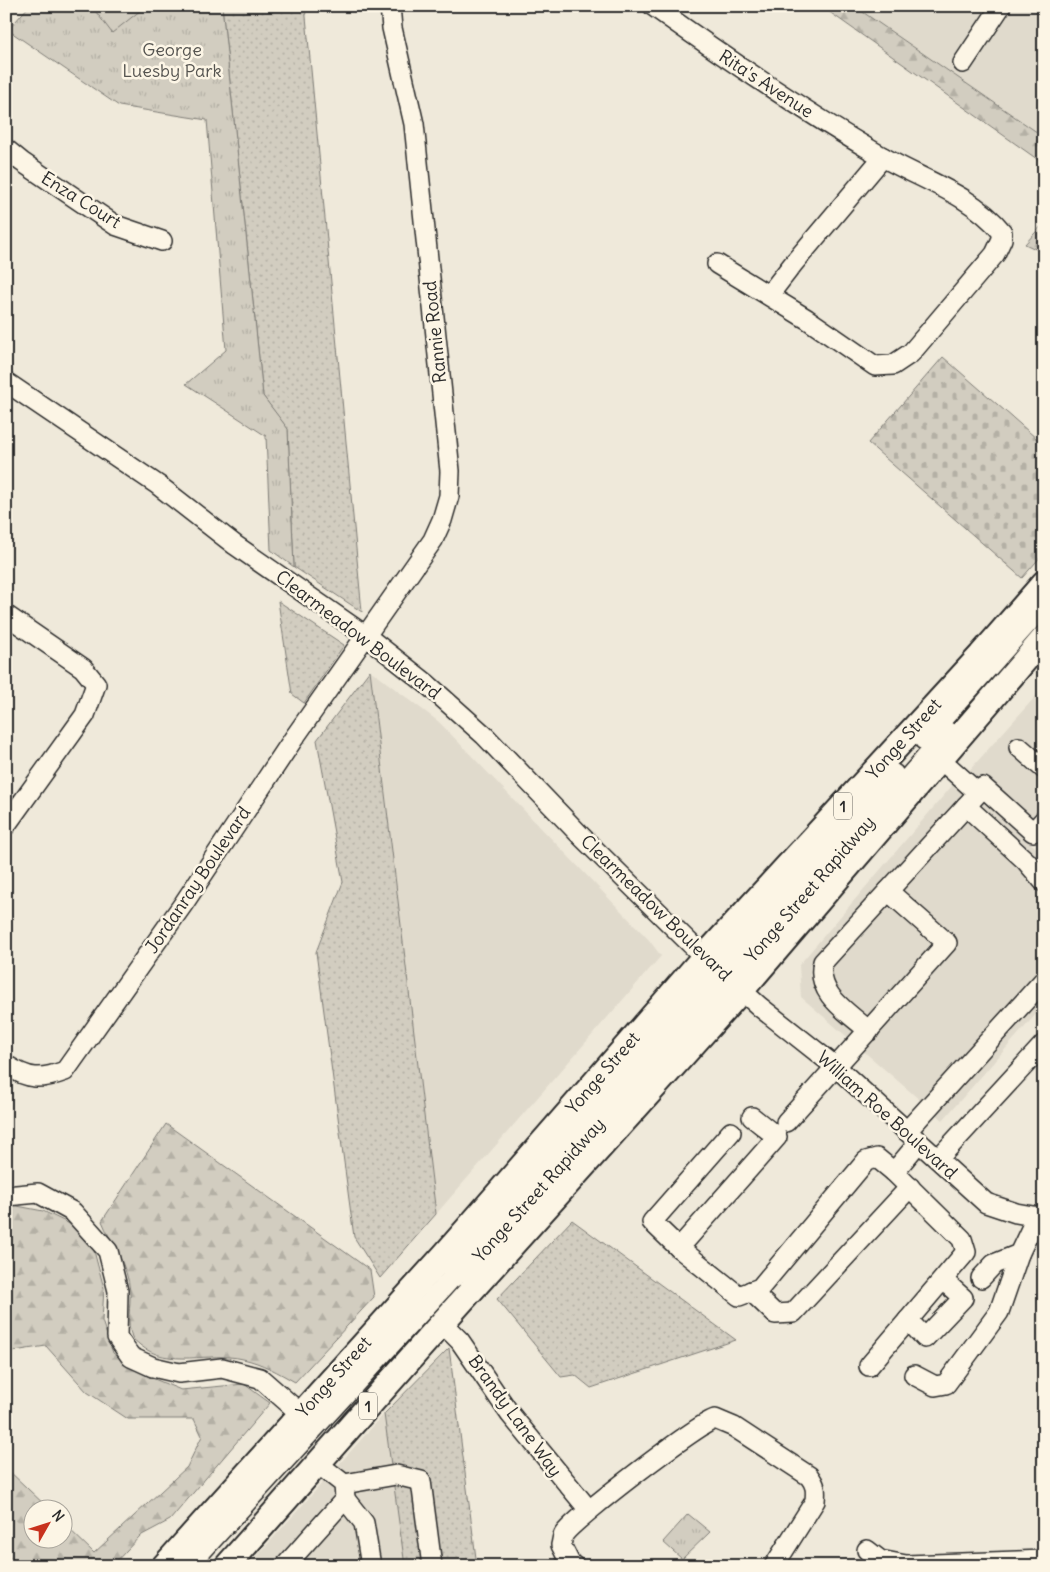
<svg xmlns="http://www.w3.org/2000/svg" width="1050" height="1572" font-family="Delius,sans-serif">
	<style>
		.built { fill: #e0dacc }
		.grass { fill: url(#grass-dots); stroke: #7e7c76 }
		.forest { fill: url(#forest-firs); stroke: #7e7c76 }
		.cemetery { fill: url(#cemetery-stones); stroke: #7e7c76 }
		.park { fill: url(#park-tufts); stroke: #7e7c76 }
		.pitch { fill: #d2cdc0; stroke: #7e7c76 }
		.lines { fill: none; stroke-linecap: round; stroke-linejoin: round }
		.minor-casing { stroke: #2b2b2b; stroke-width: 22 }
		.major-casing { stroke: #2b2b2b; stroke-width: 28 }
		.minor { stroke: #fcf5e5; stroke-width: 19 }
		.major { stroke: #fcf5e5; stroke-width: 24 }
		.labels { text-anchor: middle; stroke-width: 5; stroke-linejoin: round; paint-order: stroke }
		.shield { fill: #fcf5e5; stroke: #6a6863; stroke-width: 1 }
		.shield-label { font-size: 16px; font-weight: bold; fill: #2b2b2b }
		.park-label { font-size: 18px; fill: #555450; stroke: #fcf5e5 }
		.street-label { font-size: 18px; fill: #2b2b2b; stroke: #fcf5e5 }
	</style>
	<defs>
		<pattern id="grass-dots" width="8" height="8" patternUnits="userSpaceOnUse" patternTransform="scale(1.25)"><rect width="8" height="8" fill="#d2cdc0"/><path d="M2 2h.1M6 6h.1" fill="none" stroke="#b4b0a5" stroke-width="1.8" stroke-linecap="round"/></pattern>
		<pattern id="forest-firs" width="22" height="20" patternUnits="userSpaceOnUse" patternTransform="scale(1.25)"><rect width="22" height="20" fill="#d2cdc0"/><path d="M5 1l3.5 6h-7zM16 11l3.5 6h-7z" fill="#b4b0a5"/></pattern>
		<pattern id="cemetery-stones" width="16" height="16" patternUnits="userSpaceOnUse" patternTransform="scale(1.25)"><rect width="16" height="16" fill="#d2cdc0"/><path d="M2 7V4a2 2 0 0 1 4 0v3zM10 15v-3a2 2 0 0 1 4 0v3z" fill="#b4b0a5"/></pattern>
		<pattern id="park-tufts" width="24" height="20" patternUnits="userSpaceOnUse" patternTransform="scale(1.25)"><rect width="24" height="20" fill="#d2cdc0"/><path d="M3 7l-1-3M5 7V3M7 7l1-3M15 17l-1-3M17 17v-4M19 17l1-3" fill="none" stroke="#b4b0a5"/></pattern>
	</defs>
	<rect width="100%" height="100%" fill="#efe9da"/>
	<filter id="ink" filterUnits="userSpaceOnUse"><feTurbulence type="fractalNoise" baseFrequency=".02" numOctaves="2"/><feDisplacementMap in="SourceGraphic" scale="10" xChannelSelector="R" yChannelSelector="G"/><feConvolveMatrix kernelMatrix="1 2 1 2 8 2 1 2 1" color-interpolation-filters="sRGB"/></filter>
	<g filter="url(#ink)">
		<g class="built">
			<polygon points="854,6 1044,6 1044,137"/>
			<polygon points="370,670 439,722 649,940 661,956 436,1214"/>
			<polygon points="1044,687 1044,841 967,773"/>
			<polygon points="957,780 1042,853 1026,871 1044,888 1044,1005 943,1120 801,997 799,965"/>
			<polygon points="384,1414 405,1566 248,1566"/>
		</g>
		<g class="grass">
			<polygon points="222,6 305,6 362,612 294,567 288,430 263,396"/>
			<polygon points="278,601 344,645 304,703 292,694"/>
			<polygon points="370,670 436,1214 380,1278 354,1237 316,952 343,882 317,740"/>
			<polygon points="572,1220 736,1340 591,1388 575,1375 561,1377 497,1299"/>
			<polygon points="449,1348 477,1566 405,1566 384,1414"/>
		</g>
		<g class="forest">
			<polygon points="821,6 854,6 1044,137 1044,164"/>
			<polygon points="1044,223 1044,253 1025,244"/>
			<path d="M 166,1124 L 370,1270 L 374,1297 L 295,1382 C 279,1373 262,1363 243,1359 C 209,1351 169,1369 140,1345 C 137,1342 133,1340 132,1337 C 126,1322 131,1307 130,1291 C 128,1265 111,1244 102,1221 Z"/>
			<polygon points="12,1205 43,1211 70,1224 94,1251 104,1288 102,1321 113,1353 147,1376 181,1390 244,1384 270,1403 170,1520 140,1536 112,1566 22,1566 6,1555 6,1468 49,1509 32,1510 32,1540 62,1540 63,1523 94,1553 187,1467 202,1436 194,1419 128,1419 87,1392 46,1346 14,1351 6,1348 6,1208"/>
		</g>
		<polygon class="cemetery" points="943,357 1044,445 1044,553 1022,578 868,443"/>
		<g class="park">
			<polygon points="29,6 222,6 263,396 288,429 294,567 271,550 266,436 186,384 226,350 207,120 119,106 8,30"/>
			<polygon points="688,1514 710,1532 682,1559 663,1542"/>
		</g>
		<polygon class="pitch" points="95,6 146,6 112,33 93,8"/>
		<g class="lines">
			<g class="minor-casing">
				<g id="minor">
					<path d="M 653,6 C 727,59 802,110 881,156 C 922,180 971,194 1002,232 L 1002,239 L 995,254 L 911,353 L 893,365 L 875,366 L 807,319 L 717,264"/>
					<polyline points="963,63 1001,6"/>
					<polyline points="6,149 22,162 115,225 162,241"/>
					<polyline points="769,295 793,264 883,157"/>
					<polyline points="6,382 158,485 235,545 366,636 427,684 484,735 582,837 704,957 760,1007 836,1067 986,1203 1016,1213 1044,1218"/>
					<polyline points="6,615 83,668 96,684 85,715 6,825"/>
					<polyline points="924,740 1044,605"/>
					<polyline points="1019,747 1044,769"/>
					<polyline points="983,787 1033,832 1044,820"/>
					<polyline points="966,806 1026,861 1044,882"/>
					<path d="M 869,1031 C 848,1012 815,994 823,962 L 978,793 L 940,759"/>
					<path d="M 6,1065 C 29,1080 41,1080 65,1071 L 184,903 L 294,738 L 433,540 L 442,520 L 449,496 L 450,471 L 414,124 L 392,28 L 390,6"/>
					<polyline points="752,1117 777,1137 679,1248 739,1296 760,1288 866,1161 877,1158 894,1172 962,1239 966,1252 869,1366"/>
					<polyline points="786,1122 947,943 888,891"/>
					<polyline points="907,1131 1044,980"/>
					<polyline points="938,1159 1044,1044"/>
					<polyline points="894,1172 919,1142"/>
					<polyline points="6,1196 38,1193 73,1212 108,1251 118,1291 117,1337 131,1357 153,1367 179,1373 222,1368 260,1378 301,1414"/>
					<polyline points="679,1248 652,1222 731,1132"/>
					<polyline points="452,1277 465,1253 568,1135 894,774"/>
					<polyline points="981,1278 994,1264 1019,1254 1037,1216"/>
					<polyline points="751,1291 775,1314 793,1313 910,1187"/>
					<polyline points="908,1320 925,1338 963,1298 943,1280"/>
					<polyline points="442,1323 460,1341 510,1414 589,1510"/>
					<polyline points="914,1375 935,1386 946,1384 999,1312 1019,1254"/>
					<polyline points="344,1484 396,1475 421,1481 432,1566"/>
					<polyline points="345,1499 364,1523 371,1566"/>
					<polyline points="867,1550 880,1560 906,1565 1044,1560"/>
					<polyline points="188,1566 450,1280 476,1262 690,1022 779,926 948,732"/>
					<polyline points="285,1566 345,1499 344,1484 317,1463"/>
					<path d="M 574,1566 L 570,1563 L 561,1545 C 562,1542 562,1537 564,1534 C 575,1518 699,1423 715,1419 L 734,1427 L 809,1476 C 816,1485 816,1490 815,1501 L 774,1566"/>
				</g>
			</g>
			<g class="major-casing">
				<g id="major">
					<polyline points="164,1566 446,1253 704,957 981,655 1044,583"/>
					<polyline points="227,1566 442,1323 742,990 1044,638"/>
				</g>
			</g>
			<use href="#minor" class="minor"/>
			<use href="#major" class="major"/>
		</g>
	</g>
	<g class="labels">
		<g class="shield">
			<rect x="834" y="792.5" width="18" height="27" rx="4"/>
			<rect x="359" y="1392.5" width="18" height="27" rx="4"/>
		</g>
		<g class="shield-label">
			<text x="843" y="812">1</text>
			<text x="368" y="1412">1</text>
		</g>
		<g class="park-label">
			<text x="172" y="56">George<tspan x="172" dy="21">Luesby Park</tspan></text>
		</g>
		<g class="street-label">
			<text transform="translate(766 84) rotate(33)" y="6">Rita's Avenue</text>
			<text transform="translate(81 200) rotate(32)" y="6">Enza Court</text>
			<text transform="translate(435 332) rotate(-96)" y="6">Rannie Road</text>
			<text transform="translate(358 635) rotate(37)" y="6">Clearmeadow Boulevard</text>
			<text transform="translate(904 739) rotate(-48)" y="6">Yonge Street</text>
			<text transform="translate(198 880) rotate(-56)" y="6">Jordanray Boulevard</text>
			<text transform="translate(810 889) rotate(-49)" y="6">Yonge Street Rapidway</text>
			<text transform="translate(656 908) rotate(44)" y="6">Clearmeadow Boulevard</text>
			<text transform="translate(603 1073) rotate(-49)" y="6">Yonge Street</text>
			<text transform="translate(887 1115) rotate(42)" y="6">William Roe Boulevard</text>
			<text transform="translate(539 1190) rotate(-48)" y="6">Yonge Street Rapidway</text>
			<text transform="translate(334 1377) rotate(-48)" y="6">Yonge Street</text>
			<text transform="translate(515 1416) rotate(54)" y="6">Brandy Lane Way</text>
		</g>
	</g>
	<rect width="1050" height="1572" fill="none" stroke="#fcf5e5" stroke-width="25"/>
	<rect x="12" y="12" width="1025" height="1547" fill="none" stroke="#2b2b2b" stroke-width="2" filter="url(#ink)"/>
	<g transform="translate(48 1524) rotate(51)"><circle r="24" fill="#fcf5e5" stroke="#a8a49b"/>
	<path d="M0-4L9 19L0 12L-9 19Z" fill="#c8321e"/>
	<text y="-8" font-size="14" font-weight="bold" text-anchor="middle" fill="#2b2b2b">N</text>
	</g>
</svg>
